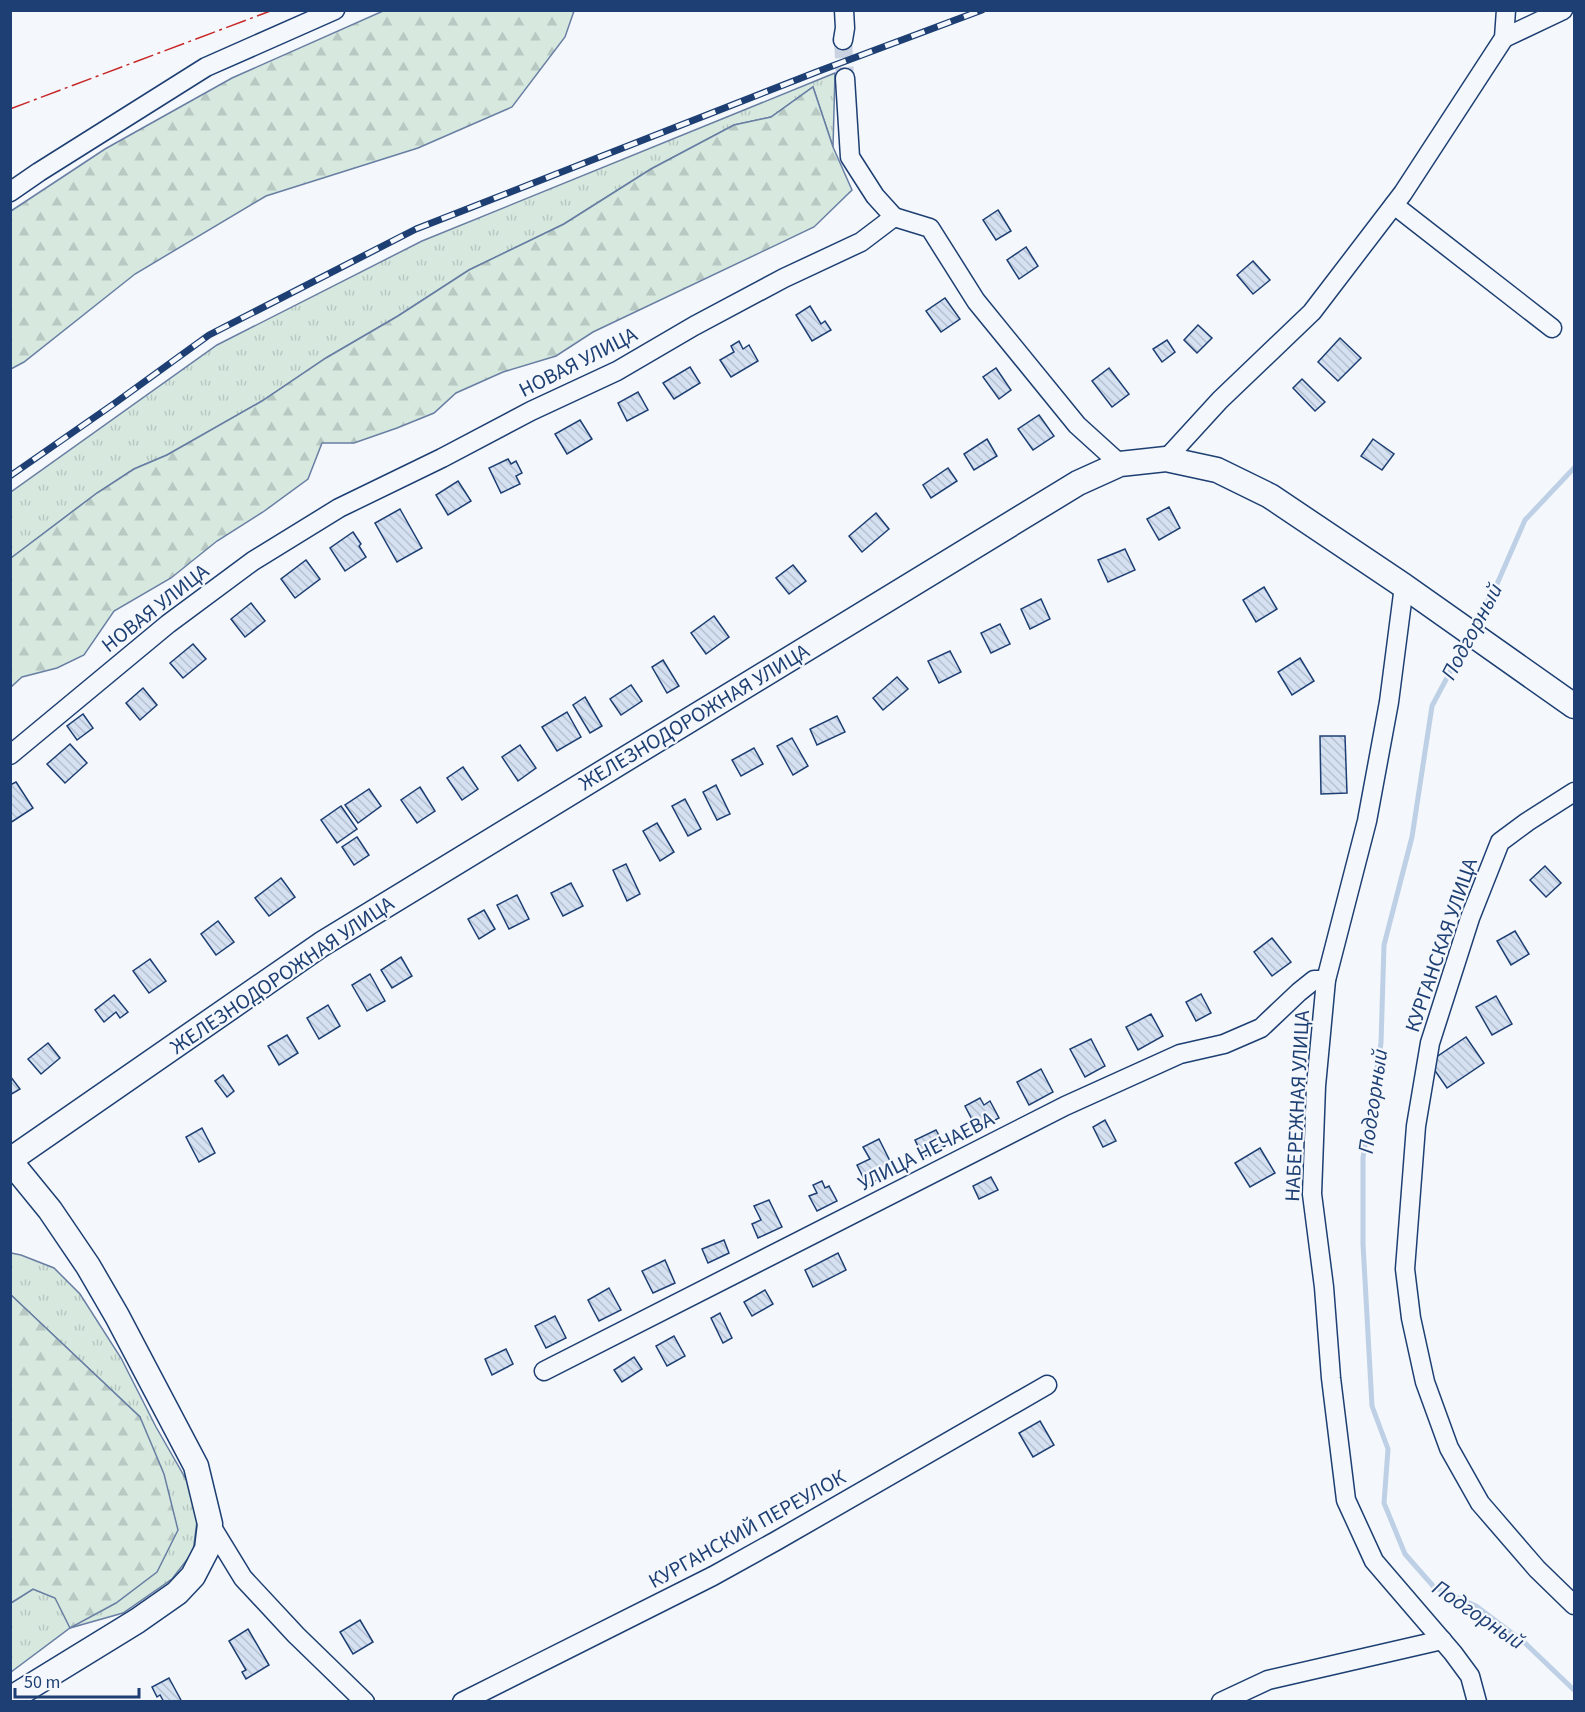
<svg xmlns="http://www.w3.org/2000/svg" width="1585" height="1712" font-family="'Source Sans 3',sans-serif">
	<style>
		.grass { fill: url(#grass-tufts); stroke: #687fa3; stroke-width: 1.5 }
		.forest { fill: url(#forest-firs); stroke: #687fa3; stroke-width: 1.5 }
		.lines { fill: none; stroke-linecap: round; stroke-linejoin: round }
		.stream { stroke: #bed0e5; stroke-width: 5 }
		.building { fill: url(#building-back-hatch); stroke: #1d3f73; stroke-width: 1.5 }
		.minor-tunnel { stroke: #c9d2e0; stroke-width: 18; stroke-dasharray: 18 9; stroke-linecap: butt }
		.minor-casing { stroke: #1d3f73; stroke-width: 21 }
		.major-casing { stroke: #1d3f73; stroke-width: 27 }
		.minor { stroke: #f4f7fb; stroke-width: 18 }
		.major { stroke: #f4f7fb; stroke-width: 24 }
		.rail-casing { stroke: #1d3f73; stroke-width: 7 }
		.rail { stroke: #f4f7fb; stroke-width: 4.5; stroke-dasharray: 14; stroke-linecap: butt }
		.power { stroke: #c62828; stroke-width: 1.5; stroke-dasharray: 21 4.5 3 4.5; stroke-linecap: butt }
		.labels { text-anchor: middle; stroke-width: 4.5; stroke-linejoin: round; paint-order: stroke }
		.street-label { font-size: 21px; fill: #1d3f73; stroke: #f4f7fb }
		.water-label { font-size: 22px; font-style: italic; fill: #1d3f73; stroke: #f4f7fb }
	</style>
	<defs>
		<pattern id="grass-tufts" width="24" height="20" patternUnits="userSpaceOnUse" patternTransform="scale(1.5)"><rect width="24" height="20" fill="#d7e8df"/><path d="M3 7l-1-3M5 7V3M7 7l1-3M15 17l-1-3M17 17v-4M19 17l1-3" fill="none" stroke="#b8c8c3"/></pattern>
		<pattern id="forest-firs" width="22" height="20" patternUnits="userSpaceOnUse" patternTransform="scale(1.5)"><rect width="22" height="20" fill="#d7e8df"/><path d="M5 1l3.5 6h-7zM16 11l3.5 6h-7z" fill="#b8c8c3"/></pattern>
		<pattern id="building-back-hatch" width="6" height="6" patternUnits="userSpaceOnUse" patternTransform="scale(1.5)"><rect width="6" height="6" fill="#d5e0f0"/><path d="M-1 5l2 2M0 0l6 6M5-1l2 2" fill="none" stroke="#b6c1d1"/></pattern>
	</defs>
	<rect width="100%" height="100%" fill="#f4f7fb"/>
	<g class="grass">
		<polygon points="835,73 833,147 813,87 771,117 734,125 651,169 564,224 469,270 398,316 326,358 262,401 167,455 134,469 97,493 11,558 11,492 217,345 422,241"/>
		<polygon points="11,1253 21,1255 54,1268 80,1294 121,1358 156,1427 191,1488 197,1521 193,1552 172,1579 123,1613 70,1628 11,1672 11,1603 33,1589 56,1598 70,1627 140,1417 11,1295"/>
	</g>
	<g class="forest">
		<polygon points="383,11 574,11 565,37 512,107 418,148 266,196 135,274 24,362 11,369 11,211 105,149 232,78"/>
		<polygon points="813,87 833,147 852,190 814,227 593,332 556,356 503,372 456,393 434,413 397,428 354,443 322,443 308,479 263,512 217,541 171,578 114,611 84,655 57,668 22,677 11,687 11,558 97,493 134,469 167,455 262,401 326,358 398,316 469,270 564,224 651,169 734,125 771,117"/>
		<polygon points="11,1295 140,1417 164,1474 178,1530 157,1572 116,1603 70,1628 55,1598 33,1589 11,1603"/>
	</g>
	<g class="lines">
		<g class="stream">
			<polyline points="1474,627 1497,584 1525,520 1574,468"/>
			<polyline points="1468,638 1432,706 1412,837 1384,945 1381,1043 1363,1158 1363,1244 1372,1406 1388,1449 1384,1503 1405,1554 1434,1587 1476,1606 1525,1643 1574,1690"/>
		</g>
	</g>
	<g class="building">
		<polygon points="998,210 1011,231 996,240 983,220"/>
		<polygon points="1026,247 1038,266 1019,279 1007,260"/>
		<polygon points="1253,261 1270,280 1253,294 1237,275"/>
		<polygon points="945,298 960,319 941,332 926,311"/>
		<polygon points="810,306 821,324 825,321 831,330 812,341 796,315"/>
		<polygon points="1198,325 1212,338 1197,353 1184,340"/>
		<polygon points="1340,338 1361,358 1338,381 1318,362"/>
		<polygon points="1167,340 1175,352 1162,362 1153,349"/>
		<polygon points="739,341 743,349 749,345 758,361 731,377 720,360 734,352 731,346"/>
		<polygon points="690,367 700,383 674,399 663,383"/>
		<polygon points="996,368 1011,390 999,399 983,377"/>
		<polygon points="1109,368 1129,394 1112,407 1092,381"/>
		<polygon points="1302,379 1325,402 1315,411 1293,388"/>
		<polygon points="638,392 648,410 627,421 618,403"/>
		<polygon points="1039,415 1054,436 1033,450 1018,429"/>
		<polygon points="580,420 592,439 567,454 555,434"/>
		<polygon points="987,439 997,456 974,470 964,454"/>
		<polygon points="1373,439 1394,454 1382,470 1361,456"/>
		<polygon points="508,459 511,464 516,461 522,473 516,476 520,484 501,493 489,468"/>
		<polygon points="948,468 957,481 931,498 923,485"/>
		<polygon points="458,481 471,501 448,515 436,495"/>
		<polygon points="1169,507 1180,528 1159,540 1147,519"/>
		<polygon points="400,509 422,548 397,562 375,523"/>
		<polygon points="876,513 889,529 862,552 849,536"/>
		<polygon points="353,532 361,544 359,546 366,557 345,571 330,548"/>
		<polygon points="1125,549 1135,570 1108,582 1098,560"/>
		<polygon points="306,560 320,579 295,598 281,579"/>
		<polygon points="793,565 806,581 789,594 776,578"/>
		<polygon points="1264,587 1277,609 1256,622 1243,600"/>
		<polygon points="1041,599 1050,619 1030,629 1021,609"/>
		<polygon points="251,603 265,621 245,637 231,619"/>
		<polygon points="714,616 729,637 706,654 691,633"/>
		<polygon points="1000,624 1010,644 991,653 981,633"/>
		<polygon points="193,644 206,659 183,678 170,663"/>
		<polygon points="950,651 961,672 939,683 928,661"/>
		<polygon points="1300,658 1314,681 1292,695 1278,672"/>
		<polygon points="663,660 679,686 667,693 652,667"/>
		<polygon points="897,677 908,689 883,710 873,698"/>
		<polygon points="631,685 642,701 621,715 610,699"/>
		<polygon points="143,688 157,705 140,720 126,703"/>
		<polygon points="585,697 602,726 590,733 573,705"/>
		<polygon points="567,712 581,737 557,751 542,727"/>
		<polygon points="83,714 93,728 77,740 67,726"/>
		<polygon points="837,716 845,732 817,745 810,729"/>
		<polygon points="1320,736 1345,736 1347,793 1321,794"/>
		<polygon points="792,738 808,766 793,775 777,746"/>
		<polygon points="70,744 87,763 65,783 47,764"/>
		<polygon points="520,745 536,768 518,781 502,757"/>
		<polygon points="754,748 763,764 741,776 732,760"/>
		<polygon points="463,767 478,789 462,800 447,778"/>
		<polygon points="16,782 33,808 10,823 10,785"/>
		<polygon points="716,785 730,814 717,820 703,792"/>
		<polygon points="420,787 435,811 417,823 401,800"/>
		<polygon points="369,789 381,806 358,823 345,805"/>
		<polygon points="685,799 701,829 688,836 672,806"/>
		<polygon points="341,806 357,829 337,843 321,820"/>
		<polygon points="657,823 674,852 660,861 643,831"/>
		<polygon points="357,837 369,855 354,865 342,847"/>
		<polygon points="626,864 640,894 627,901 613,870"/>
		<polygon points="1545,866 1561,883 1546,897 1530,880"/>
		<polygon points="281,878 295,897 269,916 255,898"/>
		<polygon points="571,883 583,906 563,916 551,893"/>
		<polygon points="517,895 529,919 509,929 497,905"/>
		<polygon points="484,910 495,929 479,939 468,919"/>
		<polygon points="218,921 234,942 216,955 201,934"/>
		<polygon points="1515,931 1529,954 1511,965 1497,941"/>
		<polygon points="1272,938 1291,962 1272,976 1254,952"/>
		<polygon points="401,957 412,976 392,988 381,970"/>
		<polygon points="150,959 166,981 149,993 133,971"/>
		<polygon points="370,974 385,1001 367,1011 352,985"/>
		<polygon points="1201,994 1211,1013 1196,1021 1186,1002"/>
		<polygon points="114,995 128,1012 120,1018 116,1012 104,1022 95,1010"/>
		<polygon points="1496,996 1512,1024 1492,1035 1476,1007"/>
		<polygon points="328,1005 340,1026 319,1039 307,1018"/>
		<polygon points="1151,1014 1163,1036 1138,1050 1126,1027"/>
		<polygon points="287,1035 298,1053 279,1065 268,1046"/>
		<polygon points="1466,1037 1484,1063 1447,1088 1429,1062"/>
		<polygon points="1091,1039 1105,1066 1085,1077 1070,1049"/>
		<polygon points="48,1043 60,1058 41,1074 28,1059"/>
		<polygon points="1041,1069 1053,1092 1029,1105 1017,1082"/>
		<polygon points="223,1075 234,1091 227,1097 215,1081"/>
		<polygon points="10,1076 20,1089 10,1095"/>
		<polygon points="980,1098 984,1105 990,1101 999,1118 977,1129 965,1106"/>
		<polygon points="1105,1120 1116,1141 1103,1147 1093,1127"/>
		<polygon points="202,1128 215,1153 199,1162 186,1137"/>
		<polygon points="936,1130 945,1146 923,1157 915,1140"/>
		<polygon points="879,1139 895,1171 867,1185 857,1165 870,1159 863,1147"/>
		<polygon points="1260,1148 1275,1173 1250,1187 1235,1163"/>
		<polygon points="991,1177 998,1190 979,1199 973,1186"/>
		<polygon points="822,1181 825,1188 829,1186 837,1201 817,1211 809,1196 817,1193 813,1185"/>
		<polygon points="769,1200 782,1227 758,1238 752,1224 761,1220 754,1206"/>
		<polygon points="724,1240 729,1253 708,1263 702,1249"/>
		<polygon points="838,1253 846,1270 813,1287 805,1270"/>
		<polygon points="665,1260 675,1283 653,1293 642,1271"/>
		<polygon points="609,1288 621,1310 599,1321 588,1300"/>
		<polygon points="765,1290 773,1304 752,1316 744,1302"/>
		<polygon points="720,1313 732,1338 723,1343 711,1318"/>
		<polygon points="555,1316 566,1338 546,1348 535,1326"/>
		<polygon points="674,1336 685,1356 667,1366 656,1346"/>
		<polygon points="506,1349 513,1364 492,1375 485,1359"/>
		<polygon points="634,1357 642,1369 622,1382 614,1370"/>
		<polygon points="1040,1421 1054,1445 1033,1457 1019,1433"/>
		<polygon points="360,1620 373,1642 353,1654 340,1632"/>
		<polygon points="248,1629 269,1665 246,1679 242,1672 246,1670 229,1641"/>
		<polygon points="169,1678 182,1702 164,1702 160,1695 157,1697 152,1687"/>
	</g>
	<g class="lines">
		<polyline class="minor-tunnel" points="843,40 845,78"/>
		<g class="minor-casing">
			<g id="minor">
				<polyline points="1504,38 1563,10"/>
				<polyline points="843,40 845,28 844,10"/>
				<polyline points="845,78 850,157 875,196 894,217"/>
				<polyline points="10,192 39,172 206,67 335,10"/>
				<polyline points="1394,205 1552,328"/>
				<polyline points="1166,459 1220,400 1312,312 1403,193 1504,38 1506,10"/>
				<polyline points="1404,586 1389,702 1367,821 1326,980 1316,1086 1312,1194 1324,1287 1331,1378 1346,1500 1374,1561 1453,1653 1470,1676 1477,1702"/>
				<polyline points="10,755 168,624 253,561 339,508 442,458 531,411 617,371 694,326 784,278 861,242 894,217 930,228 976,301 1077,425 1120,464"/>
				<polyline points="1574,792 1527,822 1500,842 1470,918 1430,1043 1416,1126 1405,1269 1411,1318 1425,1382 1449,1448 1480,1503 1537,1569 1574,1605"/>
				<polyline points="544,1371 1065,1106 1180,1054 1224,1044 1261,1028 1299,992 1314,980 1326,980"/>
				<polyline points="210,1524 243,1578 296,1635 365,1702"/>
				<polyline points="462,1702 713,1576 776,1541 1047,1385"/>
				<polyline points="1221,1702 1268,1680 1442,1640"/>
			</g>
		</g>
		<g class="major-casing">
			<g id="major">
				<polyline points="10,1160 322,944 1078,483 1120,464 1166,459 1217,470 1270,496 1404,586 1574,706"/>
				<polyline points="10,1161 50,1210 88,1266 117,1316 196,1466 210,1524 207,1549 193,1576 177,1593 137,1621 10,1699"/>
			</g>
		</g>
		<use href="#minor" class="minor"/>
		<use href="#major" class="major"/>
		<g class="rail-casing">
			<polyline id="rail" points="10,476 115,403 209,335 416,229 819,71 982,10"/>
		</g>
		<use href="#rail" class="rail"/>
		<polyline class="power" points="10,109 273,10"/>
	</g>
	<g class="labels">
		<g class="street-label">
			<text transform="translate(578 362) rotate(-27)" y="7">НОВАЯ УЛИЦА</text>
			<text transform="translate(155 608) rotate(-38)" y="7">НОВАЯ УЛИЦА</text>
			<text transform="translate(694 717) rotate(-31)" y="7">ЖЕЛЕЗНОДОРОЖНАЯ УЛИЦА</text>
			<text transform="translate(1441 945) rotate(-71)" y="7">КУРГАНСКАЯ УЛИЦА</text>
			<text transform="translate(282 975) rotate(-34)" y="7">ЖЕЛЕЗНОДОРОЖНАЯ УЛИЦА</text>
			<text transform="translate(1297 1106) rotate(-87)" y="7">НАБЕРЕЖНАЯ УЛИЦА</text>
			<text transform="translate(926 1151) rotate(-27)" y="7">УЛИЦА НЕЧАЕВА</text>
			<text transform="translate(747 1529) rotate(-29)" y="7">КУРГАНСКИЙ ПЕРЕУЛОК</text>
		</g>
		<g class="water-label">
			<text transform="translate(1471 631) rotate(-62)" y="8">Подгорный</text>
			<text transform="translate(1372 1101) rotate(-82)" y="8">Подгорный</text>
			<text transform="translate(1479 1614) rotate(34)" y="8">Подгорный</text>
		</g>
	</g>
	<rect width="1585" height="1712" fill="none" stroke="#1d3f73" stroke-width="24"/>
	<path d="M15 1688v9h124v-9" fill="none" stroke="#1d3f73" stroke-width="3"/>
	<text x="24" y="1688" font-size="18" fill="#1d3f73" stroke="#f4f7fb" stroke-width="4.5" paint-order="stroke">50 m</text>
</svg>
